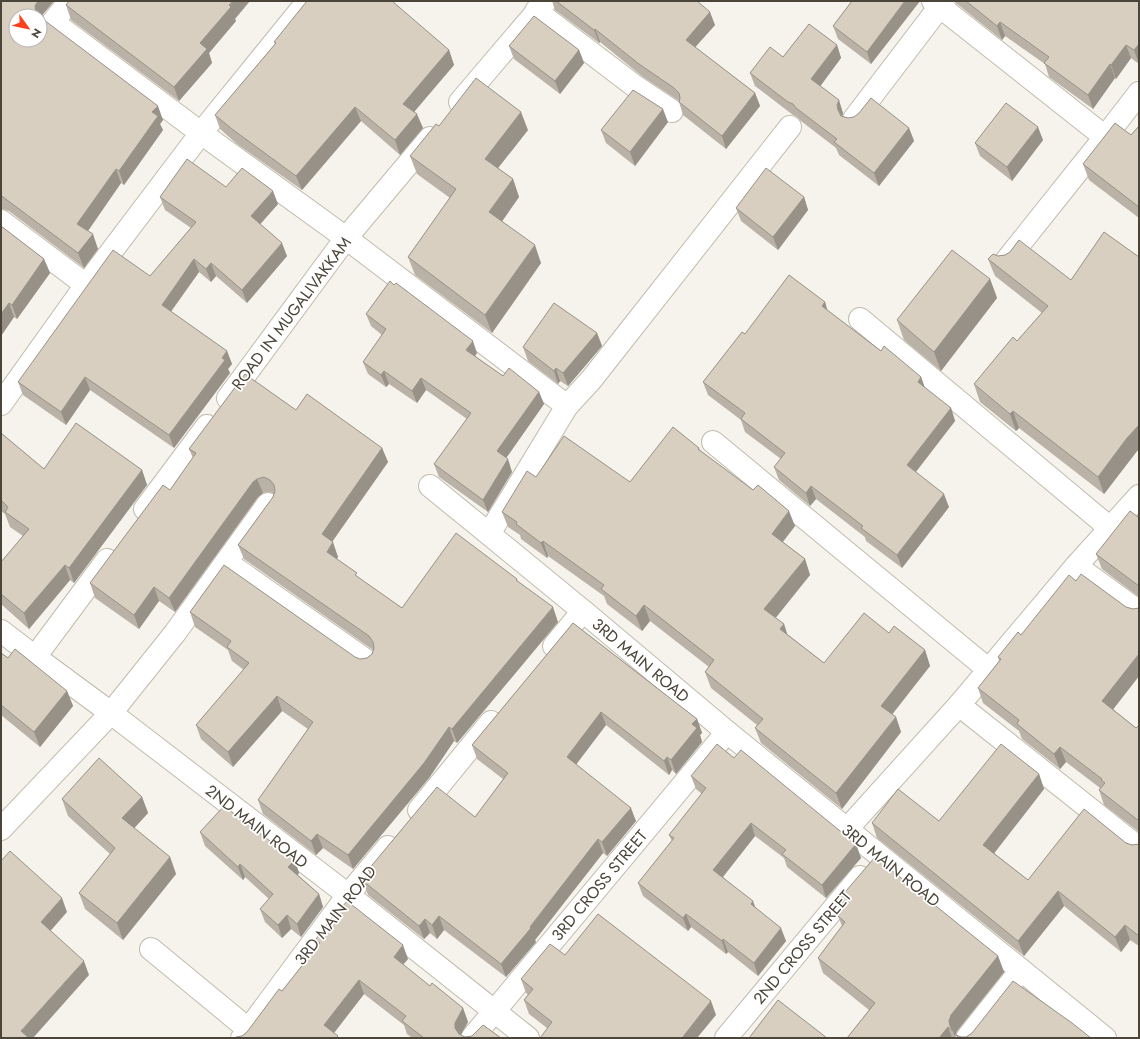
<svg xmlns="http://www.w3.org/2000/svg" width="1140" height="1039" font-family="Jost,sans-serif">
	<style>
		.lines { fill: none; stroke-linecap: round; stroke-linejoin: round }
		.street-casing { stroke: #c2bbae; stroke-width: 24 }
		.street { stroke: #fff; stroke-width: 22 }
		.wall { fill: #bab2a6 }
		.shaded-wall { fill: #979187 }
		.building { fill: #d8cfc1; stroke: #979187 }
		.labels { text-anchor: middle; stroke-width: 3.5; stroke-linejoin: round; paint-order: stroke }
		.street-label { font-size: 16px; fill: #4b4439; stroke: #fff }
	</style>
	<rect width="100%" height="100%" fill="#f6f3ec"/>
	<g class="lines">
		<g class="street-casing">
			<g id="street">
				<polyline points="70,1 53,22 201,133 346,238 567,406 489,534 583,611"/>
				<polyline points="933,1 1105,137 1139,93"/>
				<polyline points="536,11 636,87 672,111"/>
				<polyline points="460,102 546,1"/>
				<polyline points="854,119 944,1"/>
				<polyline points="1,221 86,285 1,404"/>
				<polyline points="1006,261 1105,137"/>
				<polyline points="86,285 201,133 308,1"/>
				<polyline points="860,319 1110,528"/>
				<polyline points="228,398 346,238 430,138"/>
				<polyline points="567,406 591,380 790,127"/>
				<polyline points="713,442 989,670"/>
				<polyline points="430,486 489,534"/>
				<polyline points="145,509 207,426"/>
				<polyline points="107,560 35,657 111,713 175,633 268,504"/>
				<polyline points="226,562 367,661"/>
				<polyline points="1076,566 1139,496"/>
				<polyline points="1,631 35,657"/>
				<polyline points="554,646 583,611 727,732 1105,1038"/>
				<polyline points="959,705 1139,848"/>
				<polyline points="419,810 491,722"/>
				<polyline points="1,829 111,713 348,895 528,1038"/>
				<polyline points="847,829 959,705 1076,566 1139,612"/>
				<polyline points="151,949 248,1029"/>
				<polyline points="242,1038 348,895 388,847"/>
				<polyline points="472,1038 727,732"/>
				<polyline points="726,1038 860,877"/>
				<polyline points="967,1038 1021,970"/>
			</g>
		</g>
		<use href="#street" class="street"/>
	</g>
	<g class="wall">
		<polygon points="1,1 54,1 43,14 41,19 163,120 160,124 163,130 124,185 121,183 88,231 98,249 84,268 9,211 2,209 1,209"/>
		<polygon points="552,1 697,1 715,25 695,47 755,93 760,106 726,149 683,115 679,102 679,101 643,77 600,42 599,43 555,10"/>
		<polygon points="852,1 920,1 871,64 838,39 833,26"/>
		<polygon points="955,1 1139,1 1139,64 1131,58 1116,79 1115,78 1093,109 1049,77 1045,64 1005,36 1002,40 956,3"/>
		<polygon points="66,5 235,19 236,21 209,53 212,63 179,101 71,20"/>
		<polygon points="274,42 449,50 454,65 414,111 423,128 400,155 361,121 302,190 237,144 220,129 215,115 275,44"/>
		<polygon points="837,45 841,58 820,86 843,113 842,116 848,118 909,128 914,141 879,186 839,155 836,148 801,121 797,117 793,115 755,86 750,73 783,57"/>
		<polygon points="509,46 579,50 584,63 560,94 514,59"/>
		<polygon points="668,122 635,166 606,143 601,130"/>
		<polygon points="1139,126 1139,218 1089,180 1083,164 1131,135"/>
		<polygon points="528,130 498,168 513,179 519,197 502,221 541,263 492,333 415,275 408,257 450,198 417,174 410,156"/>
		<polygon points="1043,140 1012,181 980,156 975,143"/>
		<polygon points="226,187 278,204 260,224 287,256 247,303 216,276 211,282 199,272 171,312 227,351 232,364 228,369 230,373 174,448 90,390 66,425 23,395 18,382 150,276 191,228 165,210 160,197"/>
		<polygon points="804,197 808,210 778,250 741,221 736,208"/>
		<polygon points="1,226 44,259 50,273 17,319 14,317 1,336"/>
		<polygon points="1019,240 1134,455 1104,494 1019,428 1016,431 980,402 974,384 1017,341 1042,313 995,276 988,259 998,256 1005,255 1010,252"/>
		<polygon points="990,279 997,298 941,371 904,340 897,320"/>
		<polygon points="825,302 827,310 881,351 921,377 925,388 951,408 955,421 916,472 949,507 902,568 866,541 865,537 816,499 810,506 779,480 774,467 781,459 745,432 741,420 708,395 703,382 745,334"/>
		<polygon points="366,314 477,353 475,356 503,376 539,392 544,404 506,458 512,472 488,512 439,477 434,464 467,419 426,390 417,403 389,384 386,387 368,374 363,362 382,335 371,326"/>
		<polygon points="597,333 602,346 568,386 560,381 558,384 528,361 523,347"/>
		<polygon points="296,410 382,448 388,462 332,542 338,557 337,559 359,578 402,608 517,579 518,582 558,622 457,743 454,741 429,778 353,869 323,848 316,855 263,814 258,800 308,729 282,711 233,767 201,739 196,725 244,670 232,661 228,650 195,627 190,612 355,657 360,659 367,658 372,654 373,650 244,559 238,545 273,497 274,494 269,492 263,493 258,497 175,612 159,601 139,629 95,598 90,583 170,490 193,458 189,449"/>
		<polygon points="1,433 44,469 142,470 147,485 74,583 70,580 29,629 1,604 1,562 23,536 10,527 5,514 1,511"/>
		<polygon points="699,448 700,450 795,526 783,542 805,559 810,575 775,618 784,624 787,634 824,663 889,633 925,650 930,666 892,714 896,717 901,732 842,809 761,743 755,728 757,725 711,688 705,672 709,667 650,621 642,631 607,604 604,596 548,556 547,558 521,539 520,535 508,527 502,512 536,477 630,482"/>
		<polygon points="1139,515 1139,597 1102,569 1096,554"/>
		<polygon points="1076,581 1126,607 1133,609 1139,608 1139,676 1113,709 1136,728 1139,725 1139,832 1104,805 1099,790 1100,788 1066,762 1060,769 1022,739 1019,731 983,703 978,688 999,661 998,657"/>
		<polygon points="573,623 697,719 702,733 700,735 702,742 676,774 672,770 669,775 606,725 576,764 636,821 607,856 603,853 535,940 536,942 506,977 444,930 437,939 430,933 424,939 368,895 363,881 370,874 368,870 475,817 503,779 477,759 472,745"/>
		<polygon points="1,653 8,658 67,691 73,706 40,747 1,715"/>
		<polygon points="734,758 856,844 861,858 826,898 787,867 784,858 755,836 723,877 756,908 786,941 758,976 728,952 726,954 691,927 688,931 643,896 638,883 672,841 669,835 702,794 696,789 691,776"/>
		<polygon points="1039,774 1044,789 994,853 1028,880 1126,843 1132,845 1139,844 1139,946 1130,940 1121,952 1064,906 1024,956 877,838 872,823 939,821"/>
		<polygon points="142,797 148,813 134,828 170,857 176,874 123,940 85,909 79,893 110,854 68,816 62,799"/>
		<polygon points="200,832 295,860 299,873 298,875 319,894 323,907 301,937 291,929 282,938 265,922 260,909 269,899 245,877 243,880 205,846"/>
		<polygon points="840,898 998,956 1004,972 957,1031 955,1036 955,1038 847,1038 869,1010 823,973 818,958 842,926 838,916 844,908"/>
		<polygon points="316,939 408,959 403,965 430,986 463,1008 468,1022 461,1035 465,1037 501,1038 412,1038 407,1034 404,1025 364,994 334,1033 242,1036 247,1032 282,991 318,945"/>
		<polygon points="565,955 716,1015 547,1028 529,1014 524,1000 528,995 526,993 521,979"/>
	</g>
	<g class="shaded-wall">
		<polygon points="38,1 54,1 43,14 40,23 40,16 38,16 35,6"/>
		<polygon points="233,1 250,1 235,19 236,21 209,53 212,63 179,101 174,87 200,43"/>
		<polygon points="905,1 920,1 871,64 867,52"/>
		<polygon points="710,12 715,25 690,53 686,40"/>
		<polygon points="1000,22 1005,36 1002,40 997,26"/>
		<polygon points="595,29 600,42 599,43 594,30"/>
		<polygon points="1139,44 1139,64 1134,50"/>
		<polygon points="837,45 841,58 816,92 811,79"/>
		<polygon points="1126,45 1131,58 1116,79 1111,65"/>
		<polygon points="449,50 454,65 409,118 403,104"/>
		<polygon points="579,50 584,63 560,94 555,81"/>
		<polygon points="1110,64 1115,78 1093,109 1088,95"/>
		<polygon points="755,93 760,106 726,149 722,136"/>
		<polygon points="839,100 843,113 842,118 838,110 837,105"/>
		<polygon points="158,106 163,120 160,124 163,130 124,185 119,171 152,112"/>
		<polygon points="355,107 361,121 302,190 296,176"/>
		<polygon points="663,109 668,122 635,166 630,152"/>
		<polygon points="521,112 528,130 491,177 485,159"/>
		<polygon points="417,114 423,128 400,155 395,140"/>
		<polygon points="1038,127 1043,140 1012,181 1007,167"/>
		<polygon points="909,128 914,141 879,186 874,173"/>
		<polygon points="116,169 121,183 83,238 77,224"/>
		<polygon points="513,179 519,197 496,230 489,212"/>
		<polygon points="273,191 278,204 256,229 251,216"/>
		<polygon points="804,197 808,210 778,250 773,237"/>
		<polygon points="93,234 98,249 84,268 78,253"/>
		<polygon points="282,243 287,256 247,303 242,290"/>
		<polygon points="535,245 541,263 492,333 485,315"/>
		<polygon points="44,259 50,273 17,319 12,305"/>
		<polygon points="194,259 199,272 166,318 162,305"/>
		<polygon points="211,263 216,276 211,282 206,269"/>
		<polygon points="990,279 997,298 941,371 934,352"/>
		<polygon points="825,302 829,316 822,306"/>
		<polygon points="9,303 14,317 1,336 1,314"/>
		<polygon points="597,333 602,346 568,386 563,373"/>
		<polygon points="473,341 477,353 471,362 466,350"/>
		<polygon points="227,351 232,364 228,369 230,373 174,448 169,435"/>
		<polygon points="556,368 560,381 558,384 554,371"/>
		<polygon points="384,371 389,384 386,387 381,375"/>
		<polygon points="85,377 90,390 66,425 61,412"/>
		<polygon points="921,377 926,391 918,382"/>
		<polygon points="421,378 426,390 417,403 412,391"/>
		<polygon points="539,392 544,404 502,464 497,451"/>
		<polygon points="951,408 955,421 911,478 907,465"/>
		<polygon points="1013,411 1019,428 1016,431 1010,414"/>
		<polygon points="1139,425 1139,449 1134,455 1104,494 1098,477 1127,438"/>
		<polygon points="382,448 388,462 327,549 322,534"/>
		<polygon points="508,459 512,472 488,512 483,500"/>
		<polygon points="142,470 147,485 74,583 69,568"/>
		<polygon points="257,479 263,493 258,497 175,612 169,598 253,482"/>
		<polygon points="811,486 816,499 810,506 806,493"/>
		<polygon points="944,494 949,507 902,568 897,555"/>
		<polygon points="789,511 795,526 777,549 772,534"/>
		<polygon points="543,541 548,556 547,558 541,543"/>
		<polygon points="333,542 338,557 332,566 327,552"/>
		<polygon points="805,559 810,575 770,625 764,609"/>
		<polygon points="65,565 70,580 29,629 24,613"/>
		<polygon points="154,587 159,601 139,629 134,615"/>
		<polygon points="644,605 650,621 642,631 636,616"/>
		<polygon points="553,607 558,622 457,743 452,729"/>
		<polygon points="784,624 789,640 780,629"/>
		<polygon points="925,650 930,666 887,721 881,706"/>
		<polygon points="1139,654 1139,676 1108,716 1102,701"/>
		<polygon points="67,691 73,706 40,747 34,732"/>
		<polygon points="277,696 282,711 233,767 228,752"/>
		<polygon points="601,712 606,725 572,770 567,757"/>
		<polygon points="896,717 901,732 842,809 836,793"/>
		<polygon points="697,719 702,733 700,735 702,742 676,774 671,760 692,724"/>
		<polygon points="449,727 454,741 429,778 353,869 348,855"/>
		<polygon points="1060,747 1066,762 1060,769 1054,754"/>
		<polygon points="667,757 672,770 669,775 664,761"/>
		<polygon points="1039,774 1044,789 989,860 983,845"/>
		<polygon points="142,797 148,813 128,835 122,818"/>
		<polygon points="631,808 636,821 607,856 602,842"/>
		<polygon points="751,823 755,836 718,883 713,870"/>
		<polygon points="317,834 323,848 316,855 311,841"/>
		<polygon points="598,839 603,853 535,940 536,942 506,977 501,964"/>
		<polygon points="856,844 861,858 826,898 822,885"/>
		<polygon points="170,857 176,874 123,940 117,923"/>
		<polygon points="295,860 299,873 293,880 288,867"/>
		<polygon points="240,864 245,877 243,880 238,867"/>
		<polygon points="1058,891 1064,906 1024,956 1018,941"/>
		<polygon points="319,894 323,907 301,937 297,924"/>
		<polygon points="62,898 67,912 46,936 41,922"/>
		<polygon points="753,901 758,914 751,904"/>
		<polygon points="686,914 691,927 688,931 683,918"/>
		<polygon points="287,915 291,929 282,938 278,925"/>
		<polygon points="439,916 444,930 437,939 432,925"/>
		<polygon points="425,919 430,933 424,939 419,926"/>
		<polygon points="1125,925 1130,940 1121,952 1115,937"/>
		<polygon points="781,928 786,941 758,976 754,963"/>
		<polygon points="723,939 728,952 726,954 722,941"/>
		<polygon points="403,945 408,959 398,970 394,957"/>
		<polygon points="998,956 1004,972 957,1031 955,1037 953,1031 950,1026 949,1021 951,1015"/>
		<polygon points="84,961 89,975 33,1038 24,1038 21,1031"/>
		<polygon points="359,980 364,994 330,1038 324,1025"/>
		<polygon points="711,1001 716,1015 697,1038 682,1038"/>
		<polygon points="463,1008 468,1022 460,1036 455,1028 455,1023"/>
		<polygon points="948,1027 952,1038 939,1038"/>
	</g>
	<g class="building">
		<polygon points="1,1 38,1 35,6 36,13 39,16 16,16 16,40 40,40 40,17 158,106 152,112 158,116 119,171 116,169 77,224 93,234 78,253 3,197 1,196"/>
		<polygon points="69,1 233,1 229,5 231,7 200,43 207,49 174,87 66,5"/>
		<polygon points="307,1 392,1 449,50 403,104 417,114 395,140 355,107 296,176 232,129 215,115 276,43 274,42"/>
		<polygon points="556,1 697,1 710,12 686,40 755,93 722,136 679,102 680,98 679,93 674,88 639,64 595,29 594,30"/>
		<polygon points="852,1 905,1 867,52 833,26"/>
		<polygon points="966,1 1139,1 1139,44 1134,50 1126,45 1111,65 1110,64 1088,95 1044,63 1049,57 1000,22 997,26"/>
		<polygon points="534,16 579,50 555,81 509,46"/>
		<polygon points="809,24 837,45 811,79 839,100 837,105 838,110 841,116 848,118 854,117 859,113 871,98 909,128 874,173 834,142 837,139 796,108 793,104 788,102 750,73 770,47 783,57"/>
		<polygon points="476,78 521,112 485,159 513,179 489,212 535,245 485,315 408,257 456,189 410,156 436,124 439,126"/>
		<polygon points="633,90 663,109 630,152 601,130"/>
		<polygon points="1006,103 1038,127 1007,167 975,143"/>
		<polygon points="1115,123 1131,135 1139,126 1139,207 1083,164"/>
		<polygon points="187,159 226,187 242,168 273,191 251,216 282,243 242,290 211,263 206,269 194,259 162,305 227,351 222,358 225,360 169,435 85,377 61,412 18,382 113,250 150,276 196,222 160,197"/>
		<polygon points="766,168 804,197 773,237 736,208"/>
		<polygon points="1,226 44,259 12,305 9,303 1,314"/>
		<polygon points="1104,232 1139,257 1139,425 1127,438 1098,477 1013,411 1010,414 974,384 1013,337 1017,341 1048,306 988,259 993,254 998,256 1005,255 1010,252 1019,240 1071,280"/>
		<polygon points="952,250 990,279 934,352 897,320"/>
		<polygon points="789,275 825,302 822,306 881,351 884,346 921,377 918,382 951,408 907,465 944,494 897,555 861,528 863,526 811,486 806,493 774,467 785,453 741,419 745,413 703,382 742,332 745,334"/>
		<polygon points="390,281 394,285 396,283 473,341 466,350 503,376 509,368 539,392 497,451 508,459 483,500 434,464 471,413 421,378 412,391 384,371 381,375 363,362 386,329 366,314"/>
		<polygon points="554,303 597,333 563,373 556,368 554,371 523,347"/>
		<polygon points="245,374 296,410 307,394 382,448 322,534 333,542 327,552 357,573 355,575 402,608 456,533 517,579 516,580 553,607 452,729 449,727 424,763 348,855 317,834 311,841 258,800 313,722 277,696 228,752 196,725 249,663 227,647 231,641 190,612 224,565 355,657 360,659 367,658 372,654 374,648 373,642 369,636 238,545 273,497 275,491 274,485 270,480 264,477 257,479 253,482 169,598 154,587 134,615 90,583 163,485 170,490 196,453 189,449"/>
		<polygon points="76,423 142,470 69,568 65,565 24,613 1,594 1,562 29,529 5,512 8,507 1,500 1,433 44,469"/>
		<polygon points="673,427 699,448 698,449 753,490 758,485 789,511 772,534 805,559 764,609 784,624 780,629 824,663 864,613 889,633 894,626 925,650 881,706 896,717 836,793 755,728 763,719 705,672 714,660 644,605 636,616 601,589 604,585 543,541 541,543 516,524 517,522 502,512 527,471 536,477 564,436 630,482"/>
		<polygon points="1130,511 1138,517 1139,515 1139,586 1096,554"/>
		<polygon points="1081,574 1126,607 1133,609 1139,608 1139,654 1102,701 1136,728 1139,725 1139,821 1099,790 1105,783 1101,780 1102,779 1060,747 1054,754 1017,724 1019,720 978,688 1001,659 998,657 1018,632 1021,635 1069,575 1076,581"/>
		<polygon points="573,623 697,719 692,724 697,728 671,760 667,757 664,761 601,712 567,757 631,808 602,842 598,839 530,927 531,928 501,964 439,916 432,925 425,919 419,926 363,881 371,872 368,870 437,787 475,817 508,773 472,745"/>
		<polygon points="15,649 67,691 34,732 1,705 1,653 8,658"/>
		<polygon points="717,744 734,758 741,750 856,844 822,885 782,854 786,850 751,823 713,870 753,901 751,904 781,928 754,963 723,939 722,941 686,914 683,918 638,883 674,838 669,835 706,788 691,776"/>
		<polygon points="1001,744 1039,774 983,845 1028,880 1084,809 1126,843 1132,845 1139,844 1139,936 1125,925 1115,937 1058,891 1018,941 872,823 898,789 939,821"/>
		<polygon points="99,758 142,797 122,818 170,857 117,923 79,893 115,848 62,799"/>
		<polygon points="224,806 295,860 288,867 319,894 297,924 287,915 278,925 260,909 273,894 240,864 238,867 200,832"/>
		<polygon points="10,851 62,898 41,922 84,961 21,1031 29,1038 1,1038 1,861"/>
		<polygon points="875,857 998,956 951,1015 949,1021 950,1026 953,1031 948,1027 939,1038 847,1038 875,1003 818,958 845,922 838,916 847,904 840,898"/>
		<polygon points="347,901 403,945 394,957 430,986 432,983 463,1008 455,1023 455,1028 459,1034 465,1037 472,1036 483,1025 501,1038 424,1038 402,1021 406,1016 359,980 324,1025 338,1036 337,1037 338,1038 235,1038 236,1037 242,1036 247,1032 279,989 282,991 320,943 316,939 337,911 338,912"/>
		<polygon points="598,914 711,1001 682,1038 540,1038 552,1022 524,1000 533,989 521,979 550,944 565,955"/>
		<polygon points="1013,981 1072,1023 1091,1038 959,1038 956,1035 961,1037 966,1037 972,1033"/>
		<polygon points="778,1000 827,1038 749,1038"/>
	</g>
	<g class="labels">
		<g class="street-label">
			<text transform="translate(291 313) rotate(-53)" y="6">ROAD IN MUGALIVAKKAM</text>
			<text transform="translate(641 660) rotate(40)" y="6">3RD MAIN ROAD</text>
			<text transform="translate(257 826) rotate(38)" y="6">2ND MAIN ROAD</text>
			<text transform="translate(891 865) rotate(39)" y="6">3RD MAIN ROAD</text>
			<text transform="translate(599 885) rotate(-50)" y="6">3RD CROSS STREET</text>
			<text transform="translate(335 915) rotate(-52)" y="6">3RD MAIN ROAD</text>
			<text transform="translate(802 947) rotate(-50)" y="6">2ND CROSS STREET</text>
		</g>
	</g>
	<rect width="1140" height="1039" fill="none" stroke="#4b4439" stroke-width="4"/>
	<g transform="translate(28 28) rotate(123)"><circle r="19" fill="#ffffff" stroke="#b7b4b0"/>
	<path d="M0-3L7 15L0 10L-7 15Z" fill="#fc3f1d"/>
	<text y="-6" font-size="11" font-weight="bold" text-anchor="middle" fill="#4b4439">N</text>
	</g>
</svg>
